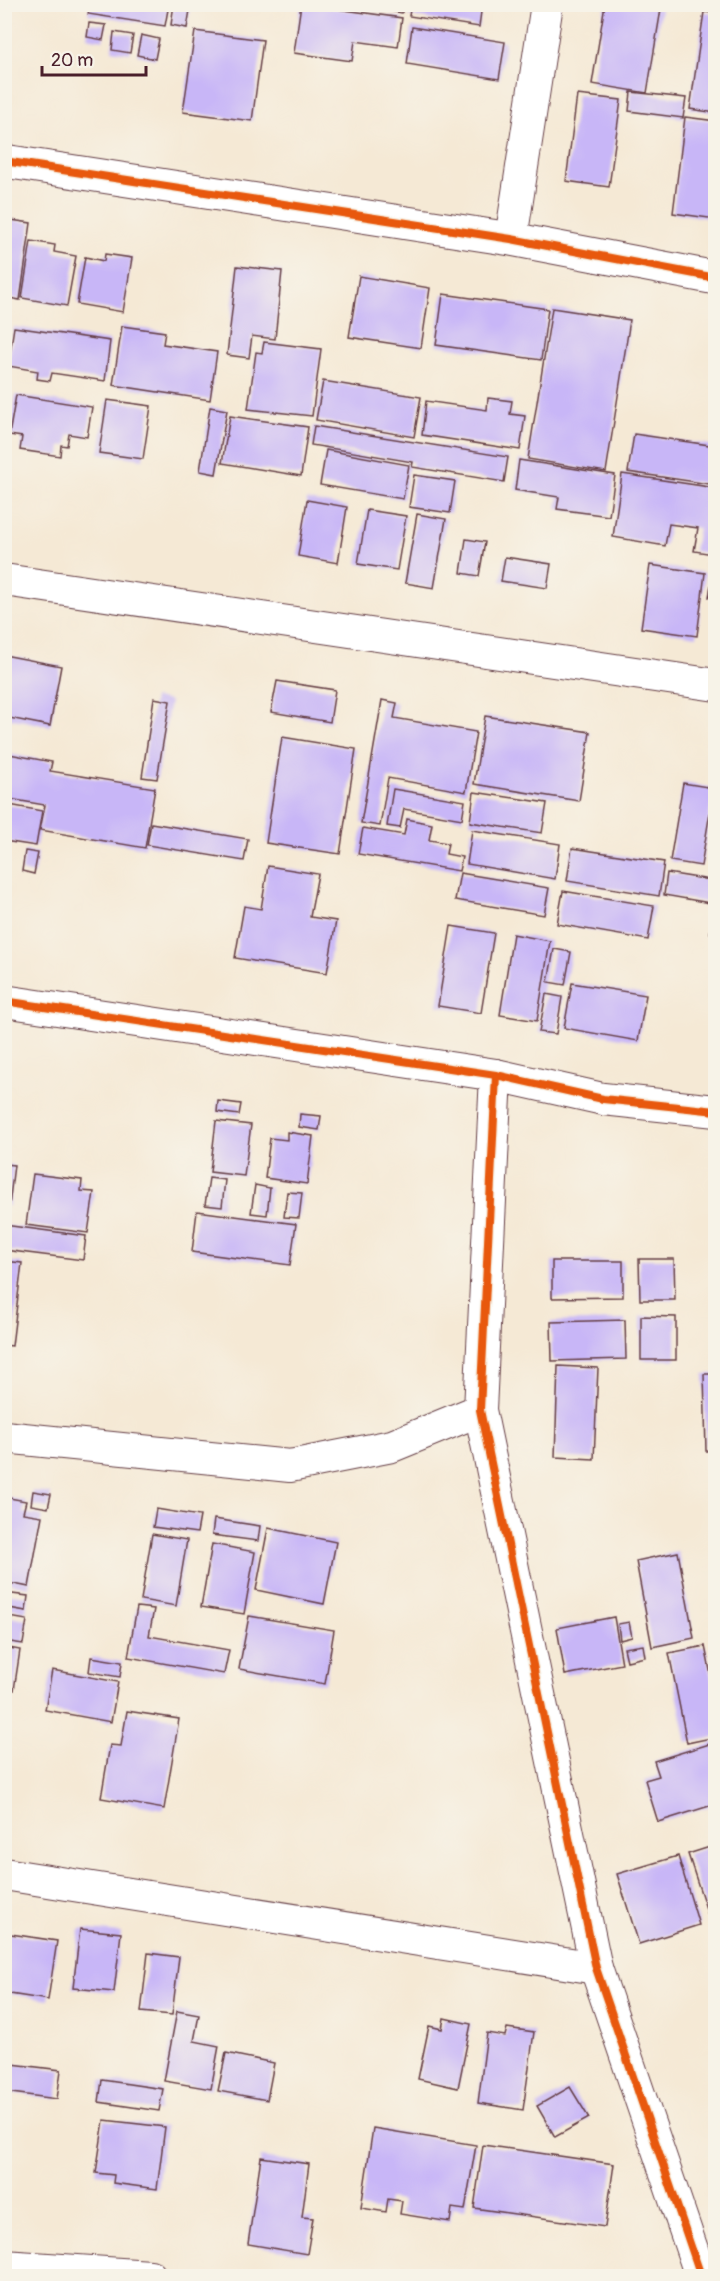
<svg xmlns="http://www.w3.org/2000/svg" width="720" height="2281" font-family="Pangolin,sans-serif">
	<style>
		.building { fill: #c8b6f7 }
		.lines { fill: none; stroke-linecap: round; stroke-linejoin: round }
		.minor-casing { stroke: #643d44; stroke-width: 34 }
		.tertiary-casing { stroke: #643d44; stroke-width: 35 }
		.minor { stroke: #fff; stroke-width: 32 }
		.tertiary { stroke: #fff; stroke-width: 33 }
		.cycleway-casing { stroke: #f7f3e8; stroke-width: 11 }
		.cycleway { stroke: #e8590c; stroke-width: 8 }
	</style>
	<rect width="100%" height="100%" fill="#f7f3e8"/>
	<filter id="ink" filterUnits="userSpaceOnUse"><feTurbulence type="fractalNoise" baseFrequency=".0167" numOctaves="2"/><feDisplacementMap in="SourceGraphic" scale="12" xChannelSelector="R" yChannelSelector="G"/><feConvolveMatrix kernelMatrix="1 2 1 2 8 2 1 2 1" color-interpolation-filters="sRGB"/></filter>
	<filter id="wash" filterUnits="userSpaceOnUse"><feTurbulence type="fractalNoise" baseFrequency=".008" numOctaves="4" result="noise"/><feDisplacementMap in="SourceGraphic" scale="24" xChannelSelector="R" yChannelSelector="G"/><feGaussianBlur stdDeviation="1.35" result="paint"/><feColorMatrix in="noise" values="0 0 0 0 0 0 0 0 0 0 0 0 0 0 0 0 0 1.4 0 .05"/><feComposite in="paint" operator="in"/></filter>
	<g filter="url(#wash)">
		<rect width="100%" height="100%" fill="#f5e9d5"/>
		<g id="blocks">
			<g class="building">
				<polygon points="90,4 169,4 165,26 88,14"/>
				<polygon points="174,4 191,4 187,28 171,25"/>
				<polygon points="301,4 402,18 398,47 355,41 352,61 294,53"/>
				<polygon points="347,4 404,4 402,13"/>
				<polygon points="411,4 482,4 479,27 409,16"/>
				<polygon points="605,4 630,4 661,9 647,93 592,84"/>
				<polygon points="704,12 716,13 716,113 690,109"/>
				<polygon points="89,23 106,25 103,40 87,37"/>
				<polygon points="412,27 505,42 499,79 407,64"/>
				<polygon points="195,31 263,40 252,121 183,112"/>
				<polygon points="114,32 133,35 130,53 112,50"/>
				<polygon points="141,35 159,39 155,59 137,55"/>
				<polygon points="631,92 686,98 683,118 629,111"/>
				<polygon points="577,95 621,100 609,187 566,181"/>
				<polygon points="685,117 716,121 716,219 673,213"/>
				<polygon points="4,219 31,223 20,300 4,297"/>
				<polygon points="31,241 55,245 54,252 76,256 67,306 22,298"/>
				<polygon points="105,254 132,258 123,312 77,304 85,257 104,261"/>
				<polygon points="237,266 282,271 275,339 252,336 249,358 227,355"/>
				<polygon points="359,276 430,288 421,348 349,337"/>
				<polygon points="443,294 548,309 541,360 436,345"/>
				<polygon points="552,308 630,320 606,472 528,459"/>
				<polygon points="122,326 165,332 163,344 217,352 210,400 113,385"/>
				<polygon points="14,327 110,341 105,381 52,373 50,381 37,379 38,371 8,366"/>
				<polygon points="264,342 321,349 312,416 248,409 256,352 262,353"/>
				<polygon points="323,381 421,397 414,437 316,420"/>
				<polygon points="16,395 92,407 87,437 69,434 67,446 61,445 60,456 20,450 22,437 9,435"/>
				<polygon points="488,398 512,401 510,414 525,416 520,450 422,435 426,401 487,410"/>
				<polygon points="107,400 151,406 143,459 99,453"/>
				<polygon points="210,407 227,410 216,474 200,471"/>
				<polygon points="230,416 308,427 301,476 222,463"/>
				<polygon points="314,426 508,457 504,482 412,467 413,462 311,445"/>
				<polygon points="634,434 716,446 716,485 628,472"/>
				<polygon points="326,450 409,465 403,499 320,485"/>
				<polygon points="519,460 615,475 609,516 557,509 559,497 515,490"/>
				<polygon points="622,474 716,488 716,539 713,554 694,551 698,528 669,524 665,546 613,537"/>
				<polygon points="414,475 455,481 450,513 409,507"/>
				<polygon points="307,500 347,507 338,563 298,556"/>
				<polygon points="367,510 406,516 397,570 358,564"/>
				<polygon points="417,514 446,519 434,588 405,583"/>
				<polygon points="466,539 485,542 479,576 461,573"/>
				<polygon points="505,557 551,564 547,588 501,581"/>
				<polygon points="650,565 705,573 697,636 641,628"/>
				<polygon points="714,566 716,566 716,598 709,597"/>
				<polygon points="4,655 61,666 50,726 4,717"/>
				<polygon points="277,681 335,690 330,722 271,712"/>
				<polygon points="154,698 170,701 157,779 142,777"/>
				<polygon points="382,700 397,703 394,718 476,732 466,792 388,778 380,826 361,823"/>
				<polygon points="485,716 590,732 579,801 474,784"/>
				<polygon points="282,737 356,749 340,854 266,843"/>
				<polygon points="4,753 52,762 50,771 155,788 145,848 40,830 45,805 4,798"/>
				<polygon points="683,783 714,788 701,866 670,861"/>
				<polygon points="393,789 465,801 462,819 404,809 400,828 387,826"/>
				<polygon points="474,792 547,803 542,833 470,822"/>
				<polygon points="4,804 42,811 36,846 4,841"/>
				<polygon points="407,819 432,824 429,840 448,843 446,854 462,857 459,871 358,854 363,828 404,835"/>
				<polygon points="151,823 248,839 244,861 147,845"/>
				<polygon points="472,830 560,844 555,879 467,864"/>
				<polygon points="572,848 664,862 659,896 567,881"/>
				<polygon points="25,851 38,853 34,874 22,871"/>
				<polygon points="268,866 318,874 310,917 336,921 327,973 235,958 244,906 261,909"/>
				<polygon points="460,873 549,888 544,915 455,900"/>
				<polygon points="667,873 716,881 716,904 664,895"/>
				<polygon points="563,891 654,906 648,940 557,924"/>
				<polygon points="714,908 716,909 716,934 710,933"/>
				<polygon points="451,926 494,933 481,1013 438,1006"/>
				<polygon points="513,934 550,941 537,1021 500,1015"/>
				<polygon points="554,949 571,952 565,985 548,982"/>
				<polygon points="572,983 646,995 638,1041 564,1028"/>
				<polygon points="546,994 562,997 556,1034 539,1032"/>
				<polygon points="218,1101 241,1104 239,1115 217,1112"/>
				<polygon points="300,1114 321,1116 319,1130 299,1127"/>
				<polygon points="216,1121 251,1125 244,1176 210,1172"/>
				<polygon points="287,1132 313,1136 307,1184 265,1178 270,1138 287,1140"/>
				<polygon points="4,1164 14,1165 9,1206 4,1206"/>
				<polygon points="33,1174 82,1180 81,1191 94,1192 88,1233 26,1225"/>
				<polygon points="209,1178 225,1180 222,1207 205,1205"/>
				<polygon points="255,1185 270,1188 267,1215 251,1213"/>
				<polygon points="287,1192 302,1193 299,1218 284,1217"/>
				<polygon points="197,1211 296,1224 290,1265 192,1252"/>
				<polygon points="4,1225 86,1236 83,1260 4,1250"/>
				<polygon points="639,1259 674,1259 675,1300 640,1300"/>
				<polygon points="4,1261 22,1263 12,1346 4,1345"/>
				<polygon points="552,1261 623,1261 623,1297 552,1298"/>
				<polygon points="641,1316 676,1317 676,1360 641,1360"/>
				<polygon points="625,1320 626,1359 552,1361 551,1322"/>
				<polygon points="558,1366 598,1368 594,1459 555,1457"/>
				<polygon points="704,1374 716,1374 716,1451 706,1451"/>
				<polygon points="33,1491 51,1494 48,1508 31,1505"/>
				<polygon points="4,1497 26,1501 23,1513 42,1516 29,1587 4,1582"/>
				<polygon points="156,1509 200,1516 197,1533 153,1527"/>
				<polygon points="214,1519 260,1526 258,1541 212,1535"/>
				<polygon points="268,1528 336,1542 324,1604 256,1590"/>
				<polygon points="152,1534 187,1540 176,1606 141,1600"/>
				<polygon points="212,1544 255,1552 244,1614 201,1607"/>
				<polygon points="678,1552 694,1638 652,1647 636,1561"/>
				<polygon points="4,1593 28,1596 26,1611 4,1607"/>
				<polygon points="137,1607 154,1609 149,1636 229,1650 224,1674 128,1657"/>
				<polygon points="4,1616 27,1620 23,1644 4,1641"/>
				<polygon points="249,1616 334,1630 325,1684 239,1669"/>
				<polygon points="614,1617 622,1664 565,1675 557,1628"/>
				<polygon points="629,1622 632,1637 620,1640 618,1624"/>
				<polygon points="643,1645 645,1657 627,1661 624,1648"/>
				<polygon points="705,1646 716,1700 716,1737 687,1743 669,1653"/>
				<polygon points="4,1647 20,1650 14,1690 4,1688"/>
				<polygon points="91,1657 122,1662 120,1677 89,1672"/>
				<polygon points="52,1670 118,1682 111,1722 45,1710"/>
				<polygon points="127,1711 179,1719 164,1809 101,1798 110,1745 121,1746"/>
				<polygon points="716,1742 716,1804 658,1822 645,1780 659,1776 654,1761"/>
				<polygon points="716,1845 716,1936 715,1936 688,1854"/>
				<polygon points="678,1856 699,1925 639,1944 617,1874"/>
				<polygon points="80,1929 121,1933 114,1992 73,1988"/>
				<polygon points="4,1933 57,1941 48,2000 4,1993"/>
				<polygon points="148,1953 179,1957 172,2015 141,2012"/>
				<polygon points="177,2011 199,2015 194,2041 219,2046 211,2089 164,2081"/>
				<polygon points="444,2018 471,2024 458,2088 418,2079 429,2026 442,2029"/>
				<polygon points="507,2028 534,2032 523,2110 478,2103 487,2033 505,2036"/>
				<polygon points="226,2053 274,2063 267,2100 218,2091"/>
				<polygon points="4,2063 61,2070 57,2099 4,2092"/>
				<polygon points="102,2080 163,2089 159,2111 99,2102"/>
				<polygon points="570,2087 589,2118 555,2137 537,2106"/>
				<polygon points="104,2120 165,2127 157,2189 113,2183 114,2175 96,2173"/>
				<polygon points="373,2128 476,2145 465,2210 452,2208 450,2222 400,2214 402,2201 388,2199 386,2212 361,2208"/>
				<polygon points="483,2145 614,2164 605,2227 474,2208"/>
				<polygon points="261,2157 309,2164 302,2217 313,2218 307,2254 248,2244"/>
			</g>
		</g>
	</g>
	<g filter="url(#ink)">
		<use href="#blocks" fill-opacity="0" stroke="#643d44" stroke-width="1.5"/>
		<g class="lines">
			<g class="minor-casing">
				<g id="minor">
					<polyline points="511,239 547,4"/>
					<polyline points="4,580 716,685"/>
					<polyline points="4,1001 496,1075 603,1099 716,1111"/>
					<polyline points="496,1075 480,1410 596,1968 701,2276"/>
					<polyline points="4,1437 290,1466 392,1446 480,1410"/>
					<polyline points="4,1874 596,1968"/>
					<polyline points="4,2266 150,2276"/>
				</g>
			</g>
			<g class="tertiary-casing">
				<polyline id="tertiary" points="4,161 511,239 716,278"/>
			</g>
			<use href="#minor" class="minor"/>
			<use href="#tertiary" class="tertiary"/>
			<g class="cycleway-casing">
				<g id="cycleway">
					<polyline points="4,161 511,239 716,278"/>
					<polyline points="4,1001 496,1075 603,1099 716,1111"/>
					<polyline points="496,1075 480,1410 596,1968 701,2276"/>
				</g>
			</g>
			<use href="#cycleway" class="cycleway"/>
		</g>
	</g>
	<rect width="720" height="2281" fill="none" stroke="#f7f3e8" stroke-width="24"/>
	<path d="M42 66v9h104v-9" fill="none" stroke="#4a1f2b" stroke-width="3"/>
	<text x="51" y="66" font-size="18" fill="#4a1f2b" stroke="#f7f3e8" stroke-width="4.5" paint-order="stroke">20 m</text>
</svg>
